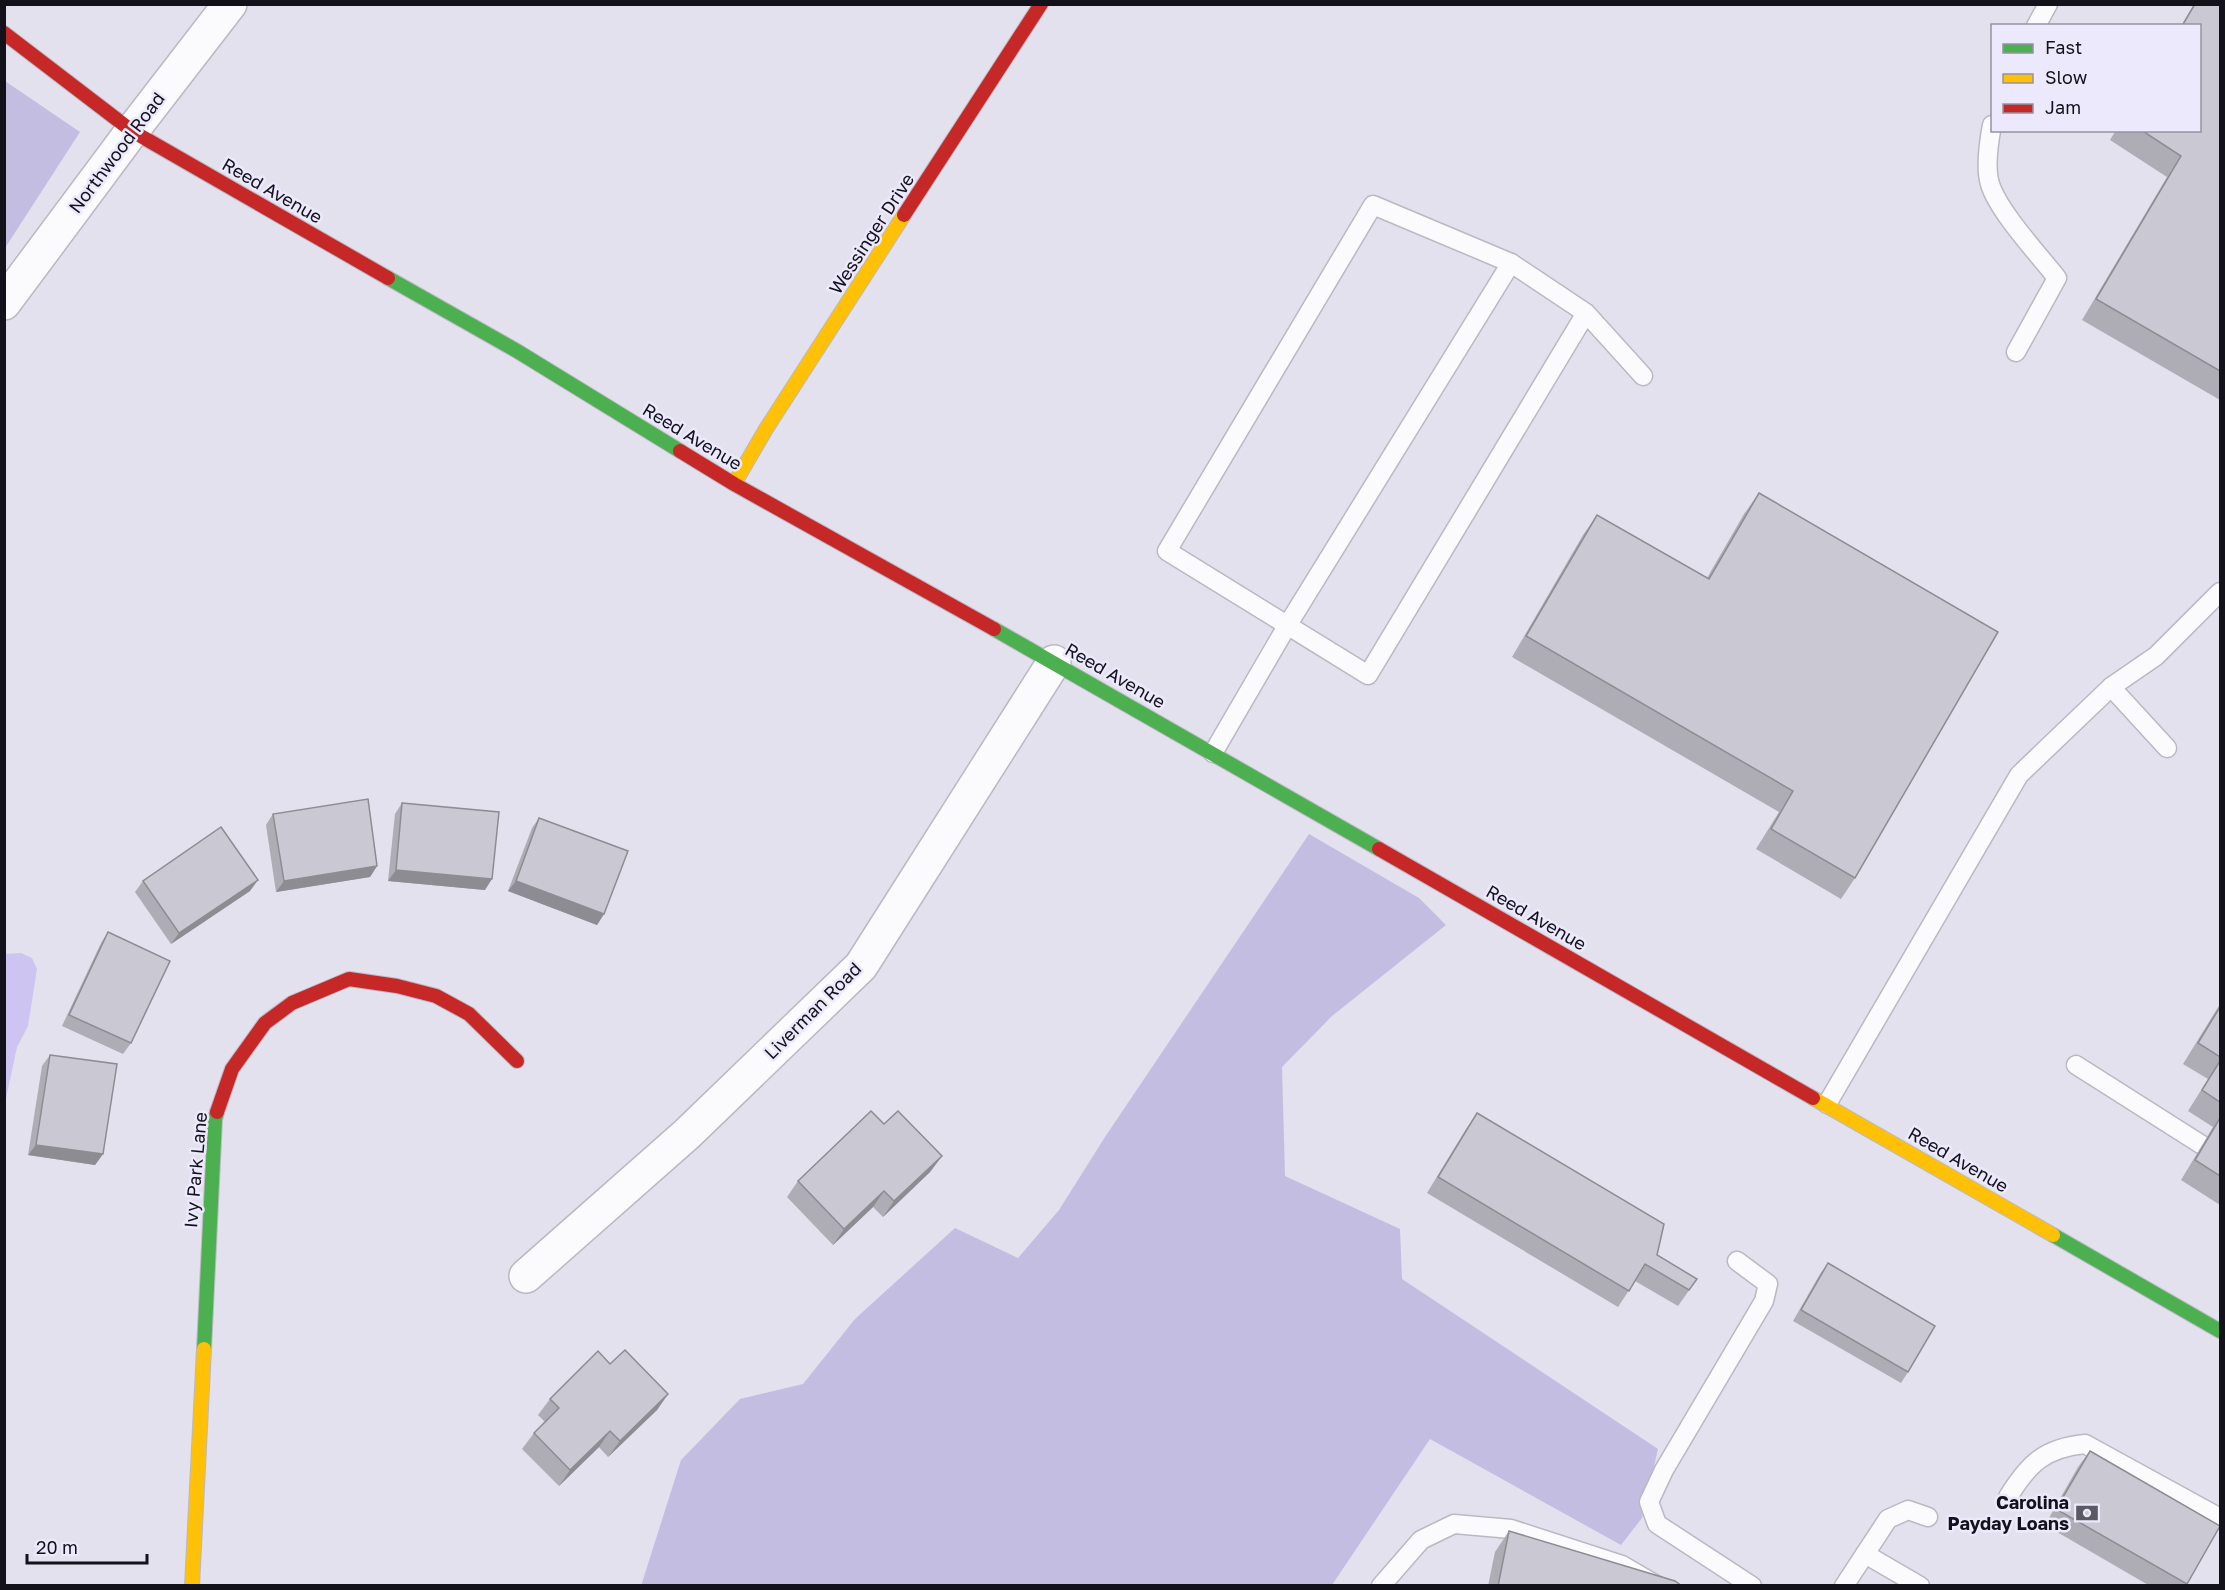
<svg xmlns="http://www.w3.org/2000/svg" width="2225" height="1590" font-family="'Golos Text',sans-serif">
	<style>
		.forest { fill: #c3bde2 }
		.water { fill: #cdc4f2 }
		.lines { fill: none; stroke-linecap: round; stroke-linejoin: round }
		.lane-casing { stroke: #bab9c3; stroke-width: 21 }
		.street-casing { stroke: #bab9c3; stroke-width: 36 }
		.fast-casing { stroke: #bab9c3; stroke-width: 16 }
		.slow-casing { stroke: #bab9c3; stroke-width: 16 }
		.jam-casing { stroke: #bab9c3; stroke-width: 16 }
		.lane { stroke: #fbfafc; stroke-width: 18 }
		.street { stroke: #fbfafc; stroke-width: 33 }
		.fast { stroke: #4caf50; stroke-width: 14 }
		.slow { stroke: #ffc107; stroke-width: 14 }
		.jam { stroke: #c62828; stroke-width: 14 }
		.wall { fill: #aeacb5 }
		.shaded-wall { fill: #8d8c93 }
		.building { fill: #cac8d2; stroke: #8d8c93; stroke-width: 1.5 }
		.labels { text-anchor: middle; stroke-width: 5; stroke-linejoin: round; paint-order: stroke }
		.street-label { font-size: 18px; fill: #13121a; stroke: #ece9fc }
		.poi-label { font-size: 18px; font-weight: bold; fill: #13121a; stroke: #ece9fc; text-anchor: end }
	</style>
	<rect width="100%" height="100%" fill="#e2e1ed"/>
	<g class="forest">
		<polygon points="5,81 80,132 5,248"/>
		<polygon points="1309,834 1419,898 1446,925 1332,1016 1282,1067 1285,1176 1400,1229 1402,1279 1658,1449 1642,1518 1621,1545 1430,1439 1332,1585 641,1586 681,1460 740,1399 803,1384 855,1319 955,1228 1018,1258 1059,1210 1105,1137"/>
	</g>
	<polygon class="water" points="21,953 32,958 37,969 28,1026 17,1047 5,1103 5,954"/>
	<g class="lines">
		<g class="lane-casing">
			<g id="lane">
				<polyline points="2036,26 2048,4"/>
				<path d="M 1992,125 C 1989,141 1985,168 1990,184 C 1998,211 2039,255 2057,278 L 2016,352"/>
				<polyline points="1586,313 1368,675 1167,551 1373,205 1511,263 1586,313 1643,376"/>
				<polyline points="2111,687 2167,748"/>
				<polyline points="1213,753 1287,626 1511,263"/>
				<polyline points="2076,1065 2202,1145"/>
				<polyline points="1827,1104 2019,775 2111,687 2156,656 2220,592"/>
				<polyline points="1737,1261 1768,1284 1764,1301 1664,1470 1649,1502 1657,1524 1752,1586"/>
				<path d="M 2008,1497 C 2029,1463 2045,1448 2085,1444 L 2220,1518"/>
				<polyline points="1865,1554 1920,1586"/>
				<polyline points="1381,1586 1421,1540 1454,1524 1511,1529 1622,1565 1658,1586"/>
				<polyline points="1844,1586 1888,1519 1908,1510 1928,1517"/>
			</g>
		</g>
		<g class="street-casing">
			<g id="street">
				<polyline points="4,303 132,131 230,4"/>
				<polyline points="526,1276 687,1134 861,966 1054,662"/>
			</g>
		</g>
		<g class="fast-casing">
			<g id="fast">
				<polyline points="388,278 517,351 680,451"/>
				<polyline points="994,629 1379,849"/>
				<polyline points="2053,1235 2220,1331"/>
				<polyline points="204,1349 215,1119 217,1112"/>
			</g>
		</g>
		<g class="slow-casing">
			<g id="slow">
				<polyline points="734,484 766,429 904,215"/>
				<polyline points="1813,1098 2053,1235"/>
				<polyline points="192,1586 204,1349"/>
			</g>
		</g>
		<g class="jam-casing">
			<g id="jam">
				<polyline points="4,33 132,131 388,278"/>
				<polyline points="904,215 1041,4"/>
				<polyline points="680,451 734,484 994,629"/>
				<polyline points="1379,849 1813,1098"/>
				<polyline points="217,1112 232,1069 265,1023 292,1003 349,979 397,986 436,996 469,1014 517,1061"/>
			</g>
		</g>
		<use href="#lane" class="lane"/>
		<use href="#street" class="street"/>
		<use href="#fast" class="fast"/>
		<use href="#slow" class="slow"/>
		<use href="#jam" class="jam"/>
	</g>
	<g class="wall">
		<polygon points="2194,4 2220,4 2220,400 2082,320 2167,177 2110,140 2116,130 2199,130 2199,26 2181,26"/>
		<polygon points="1759,493 1855,878 1841,899 1756,849 1779,812 1512,657 1583,535 1597,515 1707,578 1744,514"/>
		<polygon points="402,803 485,890 388,881 395,814"/>
		<polygon points="273,814 377,866 370,877 276,892 266,825"/>
		<polygon points="539,818 604,914 597,925 508,891 532,828"/>
		<polygon points="143,881 250,891 171,944 135,892"/>
		<polygon points="108,932 131,1043 123,1054 62,1026 101,943"/>
		<polygon points="2220,1004 2220,1205 2181,1180 2213,1127 2188,1111 2208,1079 2183,1064"/>
		<polygon points="50,1055 103,1154 95,1165 28,1155 42,1066"/>
		<polygon points="1477,1113 1657,1255 1697,1279 1678,1306 1635,1281 1618,1307 1427,1193 1466,1129"/>
		<polygon points="884,1124 942,1156 930,1172 883,1217 873,1207 833,1245 787,1197 798,1181"/>
		<polygon points="1828,1263 1908,1372 1901,1383 1793,1321 1820,1274"/>
		<polygon points="610,1364 668,1394 657,1410 608,1457 599,1447 559,1486 522,1449 534,1433 545,1422 538,1415 550,1399"/>
		<polygon points="2090,1451 2220,1526 2186,1586 2150,1586 2045,1525 2078,1467"/>
		<polygon points="1509,1531 1682,1586 1488,1586 1495,1552"/>
	</g>
	<g class="shaded-wall">
		<polygon points="377,866 370,877 276,892 284,881"/>
		<polygon points="396,870 492,879 485,890 388,881"/>
		<polygon points="258,880 250,891 171,944 179,933"/>
		<polygon points="516,881 604,914 597,925 508,891"/>
		<polygon points="36,1145 103,1154 95,1165 28,1155"/>
		<polygon points="942,1156 930,1172 883,1217 894,1201"/>
		<polygon points="884,1191 873,1207 833,1245 844,1229"/>
		<polygon points="668,1394 657,1410 608,1457 620,1441"/>
		<polygon points="610,1431 599,1447 559,1486 570,1470"/>
	</g>
	<g class="building">
		<polygon points="2195,4 2220,4 2220,371 2096,299 2181,156 2141,130 2199,130 2199,26 2182,26"/>
		<polygon points="1759,493 1998,632 1855,878 1771,829 1793,791 1526,636 1597,515 1709,579"/>
		<polygon points="368,799 377,866 284,881 273,814"/>
		<polygon points="402,803 499,812 492,879 396,870"/>
		<polygon points="539,818 628,851 604,914 516,881"/>
		<polygon points="221,827 258,880 179,933 143,881"/>
		<polygon points="108,932 170,961 131,1043 69,1015"/>
		<polygon points="2220,1007 2220,1057 2198,1043"/>
		<polygon points="50,1055 117,1064 103,1154 36,1145"/>
		<polygon points="2220,1061 2220,1102 2202,1090"/>
		<polygon points="871,1111 884,1124 898,1111 942,1156 894,1201 884,1191 844,1229 798,1181"/>
		<polygon points="1477,1113 1664,1224 1657,1255 1697,1279 1689,1290 1645,1264 1629,1291 1438,1177"/>
		<polygon points="2220,1118 2220,1176 2195,1160"/>
		<polygon points="1828,1263 1935,1326 1908,1372 1801,1310"/>
		<polygon points="625,1350 668,1394 620,1441 610,1431 570,1470 534,1433 559,1408 550,1399 598,1351 610,1364"/>
		<polygon points="2090,1451 2220,1526 2187,1584 2056,1509"/>
		<polygon points="1509,1531 1675,1581 1682,1586 1498,1586"/>
	</g>
	<defs>
		<g id="bank-bare" transform="scale(1.8)"><path d="M-6-4H6V4H-6ZM0-2.3a2.3 2.3 0 1 0 0 4.6a2.3 2.3 0 1 0 0-4.6Z" fill="#5b5a64" stroke="#ece9fc" stroke-width="2.5" paint-order="stroke"/></g>
	</defs>
	<g fill-rule="evenodd">
		<use href="#bank-bare" x="2087" y="1513"/>
	</g>
	<g class="labels">
		<g class="street-label">
			<text transform="translate(117 153) rotate(-53)" y="6">Northwood Road</text>
			<text transform="translate(272 191) rotate(30)" y="6">Reed Avenue</text>
			<text transform="translate(872 234) rotate(-57)" y="6">Wessinger Drive</text>
			<text transform="translate(692 437) rotate(31)" y="6">Reed Avenue</text>
			<text transform="translate(1115 676) rotate(30)" y="6">Reed Avenue</text>
			<text transform="translate(1536 918) rotate(30)" y="6">Reed Avenue</text>
			<text transform="translate(813 1011) rotate(-45)" y="6">Liverman Road</text>
			<text transform="translate(1958 1160) rotate(30)" y="6">Reed Avenue</text>
			<text transform="translate(196 1170) rotate(-85)" y="6">Ivy Park Lane</text>
		</g>
		<g class="poi-label">
			<text x="2069" y="1509">Carolina<tspan x="2069" dy="21">Payday Loans</tspan></text>
		</g>
	</g>
	<rect width="2225" height="1590" fill="none" stroke="#13121a" stroke-width="12"/>
	<rect x="1991" y="24" width="210" height="108" fill="#ece9fc" stroke="#9593a2" stroke-width="1.5"/>
	<rect x="2003" y="44" width="30" height="9" fill="#4caf50" stroke="#9593a2" stroke-width="1.5"/>
	<text x="2045" y="54" font-size="18" fill="#13121a">Fast</text>
	<rect x="2003" y="74" width="30" height="9" fill="#ffc107" stroke="#9593a2" stroke-width="1.5"/>
	<text x="2045" y="84" font-size="18" fill="#13121a">Slow</text>
	<rect x="2003" y="104" width="30" height="9" fill="#c62828" stroke="#9593a2" stroke-width="1.5"/>
	<text x="2045" y="114" font-size="18" fill="#13121a">Jam</text>
	<path d="M27 1554v9h120v-9" fill="none" stroke="#13121a" stroke-width="3"/>
	<text x="36" y="1554" font-size="18" fill="#13121a" stroke="#ece9fc" stroke-width="4.5" paint-order="stroke">20 m</text>
</svg>
